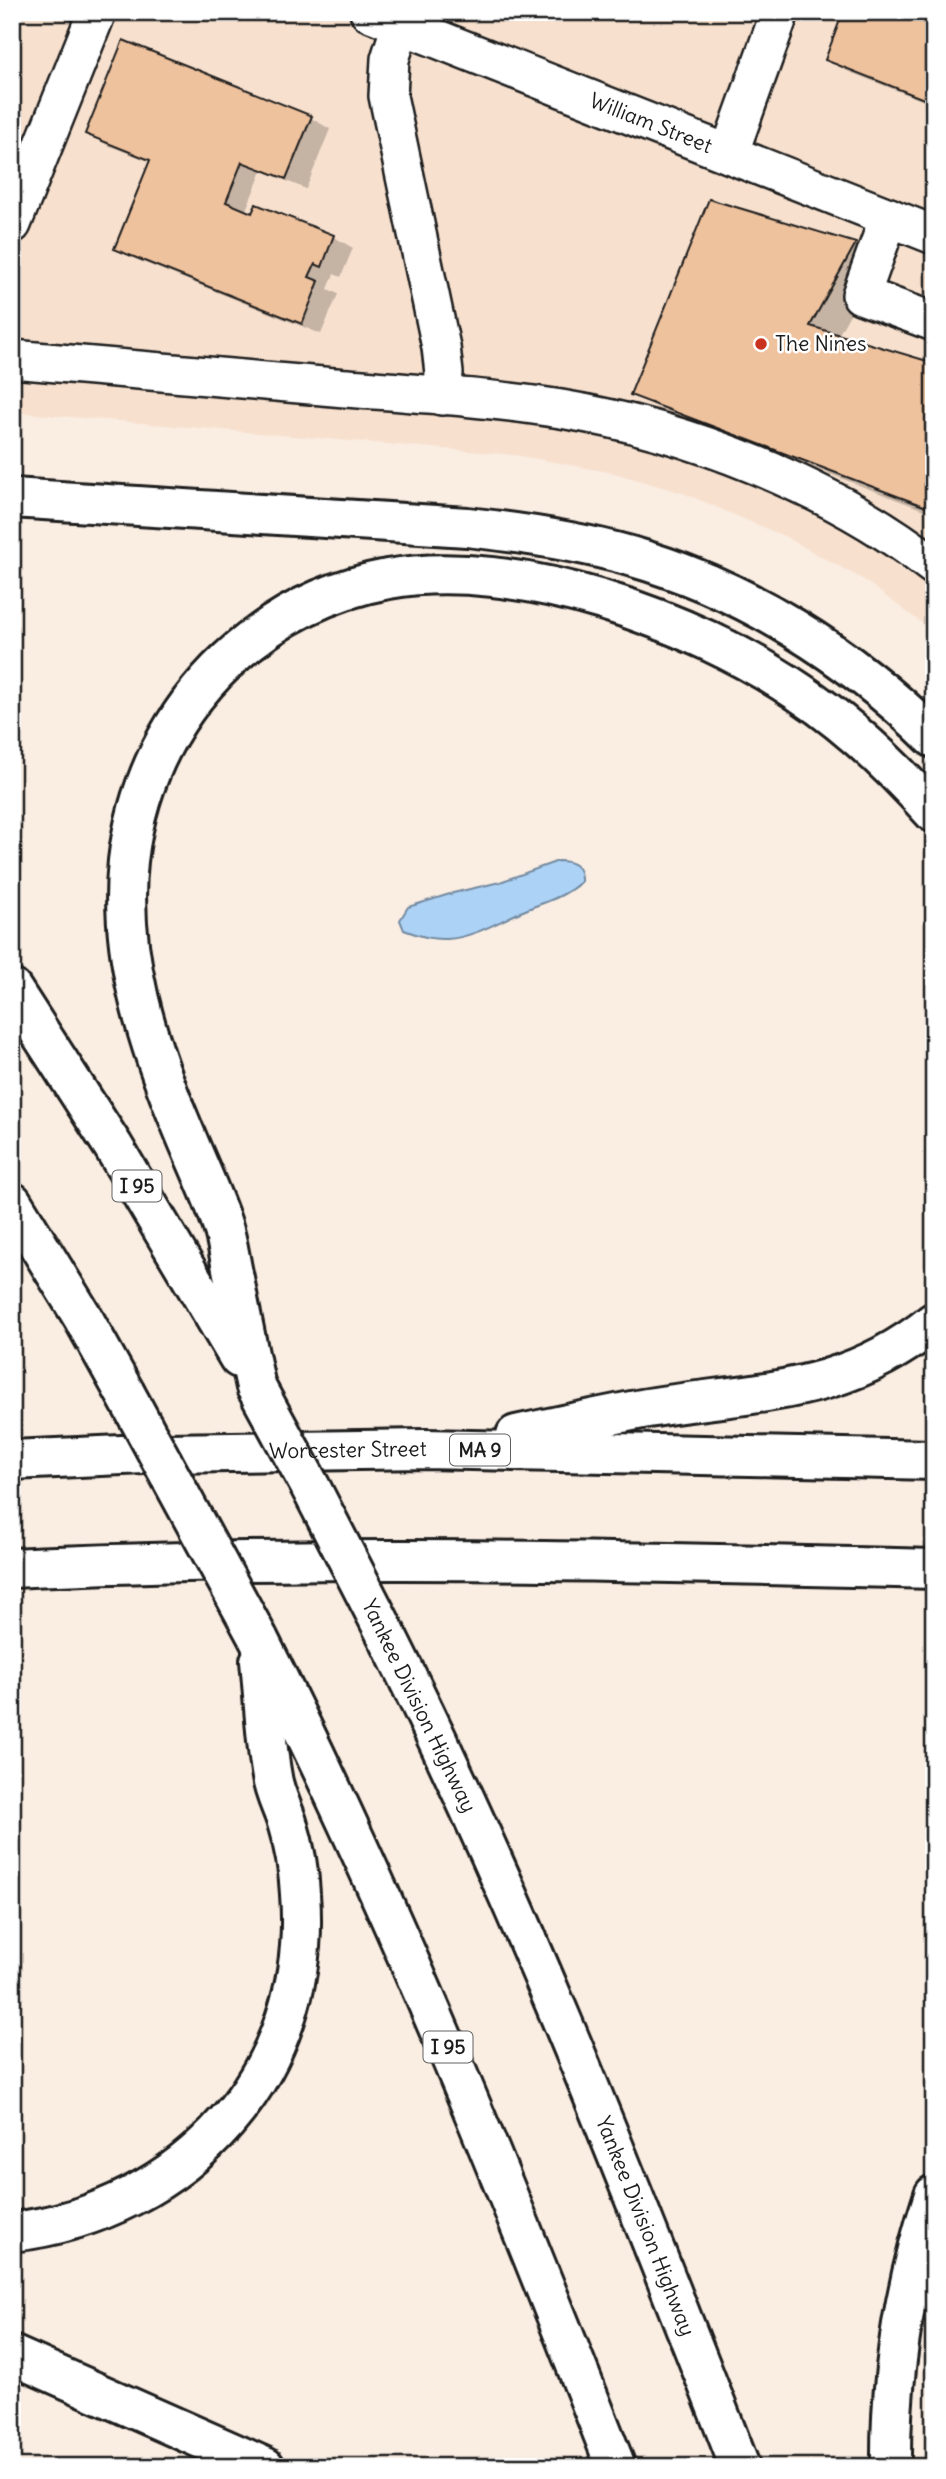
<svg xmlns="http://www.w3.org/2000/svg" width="946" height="2479" font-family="Delius,sans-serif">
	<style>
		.built { fill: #f7e0ce }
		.water { fill: #acd2f6; stroke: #72899f; stroke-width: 2 }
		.shadow { fill: #0003 }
		.building { fill: #efc29e; stroke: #1c1c1c; stroke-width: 2 }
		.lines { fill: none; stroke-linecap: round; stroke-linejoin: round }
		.minor-casing { stroke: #1c1c1c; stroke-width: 42 }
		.highway-casing { stroke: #1c1c1c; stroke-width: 44 }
		.minor { stroke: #fff; stroke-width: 37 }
		.highway { stroke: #fff; stroke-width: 38 }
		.highway-bridge-casing { stroke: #1c1c1c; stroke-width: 44; stroke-linecap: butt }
		.highway-bridge { stroke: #fff; stroke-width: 38 }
		.poi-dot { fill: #c8321e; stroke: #fff; stroke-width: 2.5 }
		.labels { text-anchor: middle; stroke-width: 5; stroke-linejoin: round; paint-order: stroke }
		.shield { fill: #fff; stroke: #606060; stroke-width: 2 }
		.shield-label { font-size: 19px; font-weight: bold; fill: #1c1c1c }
		.street-label { font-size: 21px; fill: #1c1c1c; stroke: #fff }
		.poi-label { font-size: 21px; fill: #1c1c1c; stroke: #fff; text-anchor: start }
	</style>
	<rect width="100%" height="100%" fill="#faede2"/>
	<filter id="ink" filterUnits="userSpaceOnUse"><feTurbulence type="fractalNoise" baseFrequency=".0143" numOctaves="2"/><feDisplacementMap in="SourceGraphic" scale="14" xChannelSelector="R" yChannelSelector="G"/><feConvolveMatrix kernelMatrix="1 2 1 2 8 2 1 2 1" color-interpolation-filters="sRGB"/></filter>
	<g filter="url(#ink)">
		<polygon class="built" points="12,12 934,12 934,632 864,580 784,536 683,493 614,473 515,455 12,412"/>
		<path class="water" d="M 558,861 C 573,861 582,866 581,882 C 563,898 544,902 523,911 C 499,921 473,938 447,939 C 431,940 418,935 404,930 L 400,920 L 408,907 L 453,893 L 500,882 Z"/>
		<g class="shadow">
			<polygon points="934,12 934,105 847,71 827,60"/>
			<polygon points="311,118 330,129 306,189 262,171 245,212 253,215 257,206 334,237 353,248 341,277 334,274 328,289 338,294 321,334 135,259 116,248 151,162 107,145 88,133"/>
			<polygon points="710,201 855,244 880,259 838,336 934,365 934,514 658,408 633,394"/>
		</g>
		<g class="building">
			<polygon points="843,12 934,12 934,103 825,60"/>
			<polygon points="123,40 312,116 286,179 242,162 226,202 252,213 256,204 334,235 322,267 315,264 309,277 319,281 302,324 114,249 150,160 85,134"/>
			<polygon points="709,199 856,243 810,326 934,363 934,510 630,395"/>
		</g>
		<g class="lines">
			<g class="minor-casing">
				<g id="minor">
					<path id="s1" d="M 369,12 L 934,235"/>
					<polyline points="401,25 390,59 388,96 441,347 444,373 442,396"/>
					<polyline points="729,154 780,12"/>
					<polyline points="889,217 861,295 934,322"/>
					<polyline points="12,224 97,12"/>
					<path d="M 12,359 C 120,369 227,378 334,387 C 410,393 486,397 561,409 C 688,430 832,486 934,566"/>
				</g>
			</g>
			<g class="highway-casing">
				<g id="highway">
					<path d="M 12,498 L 467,527 C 523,533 577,541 630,556 C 744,588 850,655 934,738"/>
					<polyline points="12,989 113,1146 239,1358"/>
					<polyline points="12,1202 82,1316 125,1393"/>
					<path d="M 256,1387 C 248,1351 241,1315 234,1278 C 230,1261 228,1241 222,1224 C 211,1192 196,1161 183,1129 C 148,1046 118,952 128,861 C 137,783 171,714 228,660 C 273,618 327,590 388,579 C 516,556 693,620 799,692 C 849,725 894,768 934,813"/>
					<path d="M 516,1435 C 558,1426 600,1417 642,1409 C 752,1390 841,1398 934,1322"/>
					<path id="s2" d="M 12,1460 L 166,1453 L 425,1449 L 934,1460"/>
					<path d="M 12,1568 C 320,1554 626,1561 934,1569"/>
					<path id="s3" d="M 385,1632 C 521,1903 630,2185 740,2467"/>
					<path d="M 258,1638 C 394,1907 506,2186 616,2467"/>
					<path d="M 12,2232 C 185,2212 314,2072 300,1894 C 299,1870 294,1845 287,1822 C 282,1807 274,1792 272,1777 C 265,1739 264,1699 260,1661"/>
					<polyline points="12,2355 265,2467"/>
					<path d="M 891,2467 C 890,2374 905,2283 934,2195"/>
				</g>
			</g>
			<use href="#minor" class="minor"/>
			<use href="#highway" class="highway"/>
			<g class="highway-bridge-casing">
				<g id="highway-bridge">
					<polyline points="256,1387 310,1486 385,1632"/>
					<polyline points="125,1393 258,1638"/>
				</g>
			</g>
			<use href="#highway-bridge" class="highway-bridge"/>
		</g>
	</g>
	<circle class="poi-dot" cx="761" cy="344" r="7"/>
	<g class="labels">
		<g class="shield">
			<rect x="112.5" y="1170.5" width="49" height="31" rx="5"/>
			<rect x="450" y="1434.5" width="60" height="31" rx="5"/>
			<rect x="423.5" y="2031.5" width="49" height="31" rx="5"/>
		</g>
		<g class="shield-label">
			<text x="137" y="1193">I 95</text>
			<text x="480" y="1457">MA 9</text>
			<text x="448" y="2054">I 95</text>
		</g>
		<g class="street-label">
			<text dy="7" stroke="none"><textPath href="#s1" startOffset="303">William Street</textPath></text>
			<text dy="7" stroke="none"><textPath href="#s2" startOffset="336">Worcester Street</textPath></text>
			<text transform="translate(419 1706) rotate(64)" y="7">Yankee Division Highway</text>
			<text dy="7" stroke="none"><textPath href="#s3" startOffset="649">Yankee Division Highway</textPath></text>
		</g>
		<g class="poi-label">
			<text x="775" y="351">The Nines</text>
		</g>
	</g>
	<rect width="946" height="2479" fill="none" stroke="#fff" stroke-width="42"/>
	<rect x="21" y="21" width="904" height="2437" fill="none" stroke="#1c1c1c" stroke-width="2.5" filter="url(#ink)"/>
</svg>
